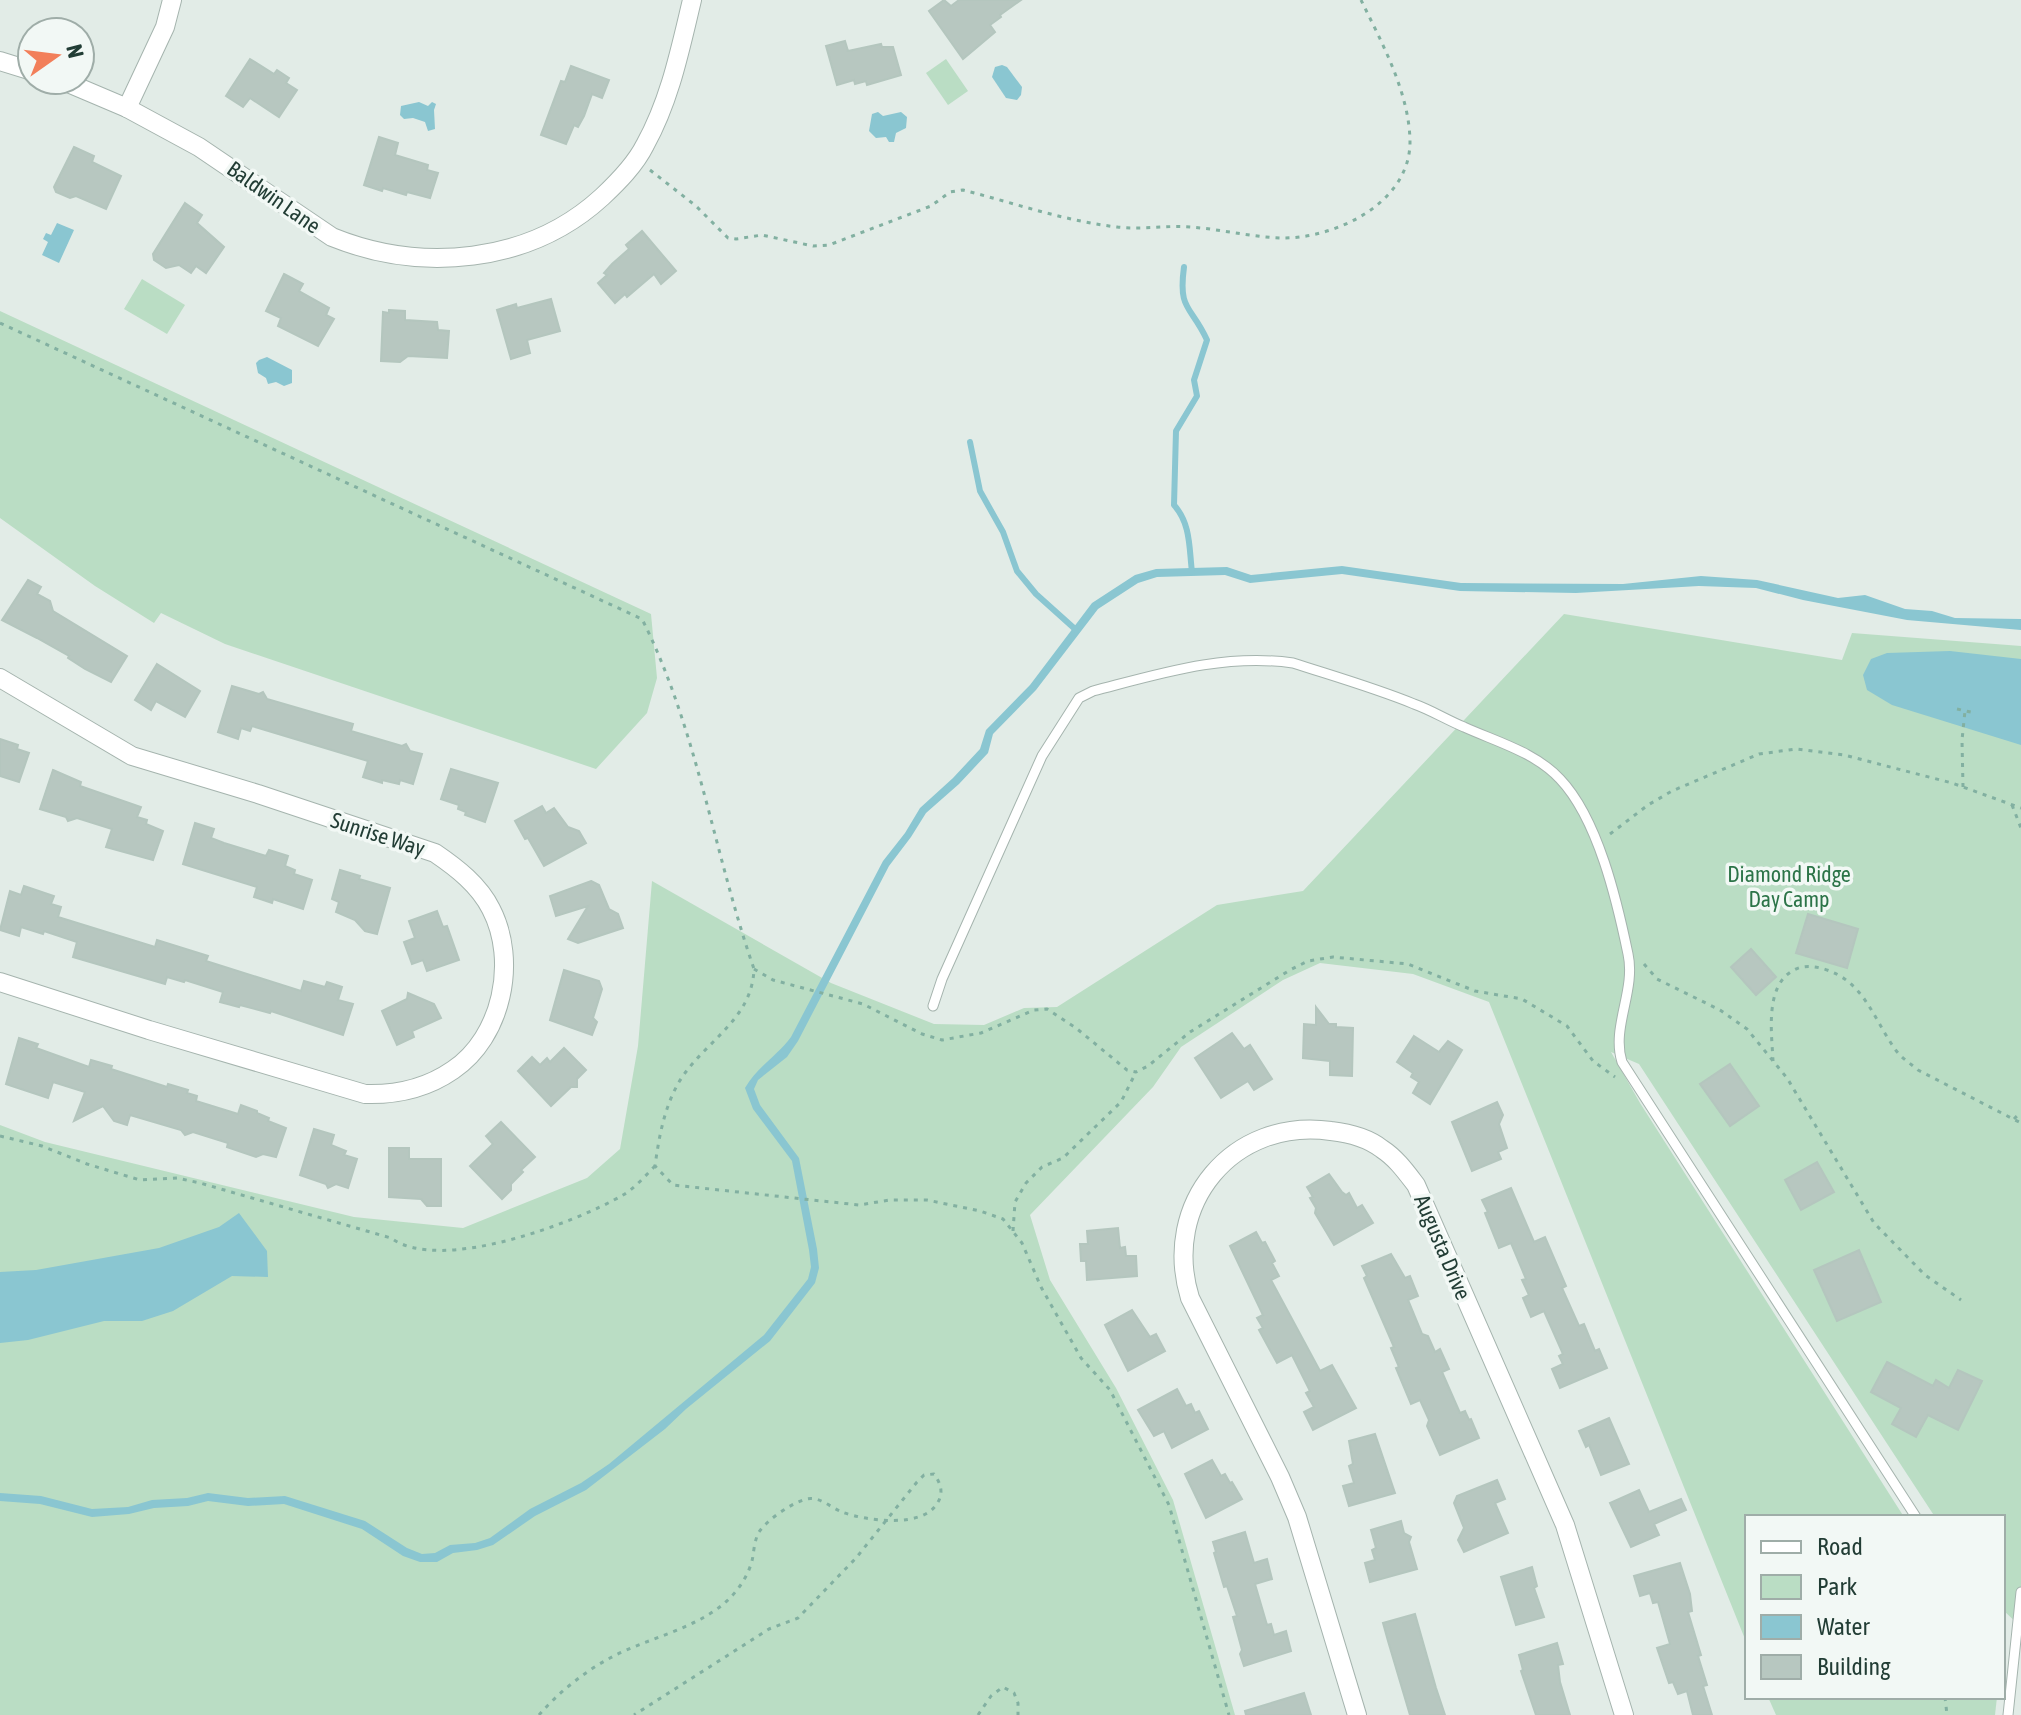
<svg xmlns="http://www.w3.org/2000/svg" width="2021" height="1715" font-family="'Asap Condensed',sans-serif">
	<style>
		.green { fill: #baddc4 }
		.water { fill: #8ac6d1 }
		.lines { fill: none; stroke-linecap: round; stroke-linejoin: round }
		.stream { stroke: #8ac6d1; stroke-width: 6 }
		.building { fill: #b7c7c0; stroke: #b4c6be; stroke-width: 2 }
		.service-casing { stroke: #a5b4ae; stroke-width: 11 }
		.minor-casing { stroke: #a5b4ae; stroke-width: 20 }
		.path { stroke: #82b0a1; stroke-width: 3; stroke-dasharray: 4 6; stroke-linecap: butt }
		.service { stroke: #fff; stroke-width: 9 }
		.minor { stroke: #fff; stroke-width: 18 }
		.labels { text-anchor: middle; stroke-width: 7; stroke-linejoin: round; paint-order: stroke }
		.street-label { font-size: 22px; fill: #223d35; stroke: #f2f8f5 }
		.park-label { font-size: 22px; fill: #2c7448; stroke: #f2f8f5 }
	</style>
	<rect width="100%" height="100%" fill="#e2ece7"/>
	<g class="green">
		<polygon points="946,59 968,91 948,105 926,73"/>
		<polygon points="142,279 185,305 167,334 124,309"/>
		<polygon points="0,311 651,614 657,678 647,713 596,769 225,644 161,613 154,623 95,586 0,518"/>
		<polygon points="1564,614 1842,660 1852,633 2021,646 2021,1627 2003,1610 2003,1517 1935,1517 1639,1064 1611,1052 1640,1103 1904,1517 1747,1517 1747,1644 1489,1002 1413,974 1320,963 1283,980 1181,1047 1153,1087 1030,1215 1050,1280 1116,1388 1173,1500 1235,1715 0,1715 0,1125 45,1142 354,1217 463,1228 587,1178 620,1149 638,1046 652,881 831,983 934,1024 984,1025 1024,1008 1057,1007 1217,905 1303,891"/>
		<polygon points="1768,1697 1997,1697 1995,1715 1776,1715"/>
	</g>
	<g class="water">
		<polygon points="1002,65 1007,67 1022,87 1021,95 1017,100 1006,98 992,77 995,67"/>
		<polygon points="419,102 428,106 432,102 436,104 434,110 435,129 428,131 425,122 413,118 404,119 400,115 401,106"/>
		<polygon points="878,112 883,116 901,112 907,117 906,128 896,133 894,142 889,142 886,137 876,138 869,131 872,114"/>
		<polygon points="57,223 74,230 59,263 42,255 48,242 43,239 46,233 51,235"/>
		<polygon points="267,357 292,370 292,383 284,386 276,382 268,384 266,378 258,373 256,363 259,360"/>
		<path d="M 1342,566 L 1461,583 L 1623,584 L 1701,576 L 1757,580 L 1838,598 L 1865,595 L 1905,609 L 1932,611 L 1955,618 L 2021,619 L 2021,630 L 1907,620 L 1803,600 L 1756,588 L 1699,586 L 1576,593 L 1460,591 L 1342,574 L 1250,583 L 1225,575 L 1157,577 L 1138,583 L 1098,609 L 1036,690 L 993,734 L 988,753 L 959,784 L 926,813 L 911,837 L 889,866 L 798,1041 L 787,1057 L 758,1080 L 754,1089 L 760,1105 L 799,1158 L 817,1249 L 819,1268 L 815,1283 L 770,1341 L 686,1409 L 665,1429 L 586,1490 L 535,1516 L 493,1545 L 477,1550 L 453,1553 L 437,1562 L 420,1562 L 403,1556 L 362,1529 L 284,1504 L 248,1506 L 208,1501 L 188,1506 L 154,1508 L 129,1514 L 92,1517 L 40,1504 L 0,1501 L 0,1493 L 41,1496 L 92,1509 L 128,1507 L 152,1500 L 187,1498 L 208,1493 L 248,1498 L 285,1496 L 365,1521 L 407,1548 L 422,1554 L 435,1553 L 450,1545 L 475,1543 L 490,1538 L 530,1509 L 581,1483 L 609,1464 L 764,1335 L 808,1279 L 811,1267 L 809,1250 L 792,1161 L 753,1109 L 745,1088 C 757,1067 777,1056 791,1037 L 883,861 L 905,833 L 920,808 L 953,778 L 980,749 L 986,730 L 1030,685 L 1092,603 L 1135,575 L 1156,569 L 1227,567 L 1251,575 Z"/>
		<polygon points="1950,651 2021,659 2021,745 1892,705 1867,690 1863,675 1871,659 1887,653"/>
		<polygon points="239,1213 267,1251 268,1277 232,1276 173,1311 142,1321 104,1321 28,1340 0,1343 0,1272 36,1270 159,1248 219,1227"/>
	</g>
	<g class="lines">
		<g class="stream">
			<path d="M 1184,267 C 1178,311 1191,305 1207,340 L 1194,380 L 1197,396 L 1176,431 L 1174,505 C 1191,524 1189,548 1192,572"/>
			<polyline points="970,442 980,491 1003,532 1017,571 1036,594 1075,629"/>
		</g>
	</g>
	<g class="building">
		<polygon points="944,0 951,6 959,0 1021,0 1000,15 1001,17 990,25 995,32 963,59 929,11"/>
		<polygon points="845,41 848,51 881,44 882,47 893,47 901,75 867,85 866,81 855,84 854,80 837,85 826,46"/>
		<polygon points="250,59 274,74 277,70 289,78 286,83 297,90 279,117 250,98 243,107 226,96"/>
		<polygon points="571,66 609,80 602,98 592,94 584,116 578,127 574,125 566,144 541,135 561,81 565,82"/>
		<polygon points="379,137 398,143 395,155 428,165 427,170 438,173 430,198 407,192 406,195 383,188 382,191 364,185"/>
		<polygon points="74,147 94,156 92,162 121,176 106,209 76,196 70,198 56,192 54,187"/>
		<polygon points="185,203 202,215 197,223 224,247 206,273 196,266 191,273 179,265 166,268 154,260 153,254"/>
		<polygon points="642,231 676,271 661,284 654,274 627,297 625,294 615,303 598,283 607,275 604,273 612,264 629,249 626,245"/>
		<polygon points="284,274 303,284 299,291 329,308 326,315 334,319 318,346 278,326 281,318 266,311"/>
		<polygon points="551,299 560,331 527,340 530,353 511,359 497,310 516,304 517,308"/>
		<polygon points="389,310 405,311 405,320 437,322 438,330 449,331 447,358 408,356 400,362 381,361 383,312 389,313"/>
		<polygon points="28,580 41,587 37,594 50,601 53,611 127,656 111,682 85,669 68,658 69,656 37,638 2,620"/>
		<polygon points="157,664 200,691 185,717 156,701 151,710 135,700"/>
		<polygon points="232,686 259,694 263,692 267,699 353,724 351,731 402,746 406,744 410,751 422,754 413,784 400,780 399,784 382,780 382,783 363,777 368,761 252,726 250,731 241,728 238,739 218,732"/>
		<polygon points="0,739 18,745 17,749 29,753 19,782 0,776"/>
		<polygon points="451,769 498,783 485,822 465,815 466,812 458,809 459,805 441,799"/>
		<polygon points="53,770 81,782 80,786 141,807 137,817 147,820 146,824 163,831 153,860 106,847 112,829 77,818 68,821 66,817 40,809"/>
		<polygon points="542,806 546,813 554,808 568,827 579,831 586,843 544,866 528,838 525,839 515,821"/>
		<polygon points="195,823 214,829 211,838 224,843 266,856 269,850 288,856 285,866 295,870 294,874 312,880 303,909 273,899 272,903 254,897 257,887 183,864"/>
		<polygon points="340,870 360,876 359,879 390,888 377,934 365,931 355,920 336,912 339,902 332,899"/>
		<polygon points="591,881 599,885 609,909 618,914 623,928 578,943 568,939 588,906 556,916 550,896"/>
		<polygon points="24,886 54,896 51,904 61,907 58,917 155,947 157,940 208,956 206,961 301,991 304,981 325,987 327,982 342,987 338,1000 353,1004 343,1035 271,1011 270,1013 240,1005 239,1007 220,1002 223,992 185,980 184,982 167,977 165,984 73,957 77,942 44,931 43,934 21,927 19,936 0,930 10,891 21,895"/>
		<polygon points="437,911 443,927 447,926 459,960 427,971 423,960 412,964 404,942 415,938 409,921"/>
		<polygon points="1808,914 1858,929 1847,968 1796,953"/>
		<polygon points="1751,949 1776,977 1756,995 1731,967"/>
		<polygon points="564,970 599,981 602,989 593,1018 597,1022 592,1035 550,1020"/>
		<polygon points="408,993 434,1004 441,1018 412,1031 414,1037 397,1045 382,1011 407,999"/>
		<polygon points="1316,1007 1329,1024 1336,1024 1336,1027 1353,1028 1352,1076 1330,1075 1330,1061 1303,1058 1304,1024 1316,1025"/>
		<polygon points="1232,1033 1244,1049 1250,1045 1272,1079 1254,1090 1248,1081 1221,1098 1195,1058"/>
		<polygon points="1414,1036 1439,1052 1448,1041 1462,1050 1430,1104 1413,1093 1419,1082 1411,1077 1413,1073 1397,1062"/>
		<polygon points="19,1038 38,1044 36,1048 89,1067 91,1060 112,1066 111,1069 167,1087 168,1084 188,1090 187,1093 197,1096 196,1101 238,1114 241,1105 257,1111 257,1113 269,1118 268,1121 286,1128 276,1157 263,1154 256,1157 227,1147 228,1143 193,1132 185,1135 181,1130 130,1115 127,1125 114,1121 103,1106 74,1121 85,1092 53,1082 48,1098 6,1084"/>
		<polygon points="564,1048 586,1070 577,1079 577,1087 571,1087 551,1106 518,1071 532,1057 540,1065 547,1058 550,1062"/>
		<polygon points="1730,1064 1759,1106 1730,1126 1700,1084"/>
		<polygon points="1497,1102 1503,1115 1499,1124 1507,1148 1498,1152 1501,1159 1472,1171 1452,1122"/>
		<polygon points="501,1122 535,1157 521,1170 523,1172 511,1184 511,1190 502,1199 470,1166 493,1144 486,1136"/>
		<polygon points="314,1129 334,1135 331,1145 346,1151 344,1155 357,1159 348,1188 336,1184 328,1188 326,1184 300,1175"/>
		<polygon points="389,1148 409,1148 409,1159 441,1159 441,1206 427,1206 421,1199 389,1197"/>
		<polygon points="1817,1162 1834,1192 1801,1210 1785,1180"/>
		<polygon points="1329,1174 1342,1192 1346,1195 1349,1193 1357,1208 1362,1205 1373,1223 1334,1245 1315,1213 1316,1208 1310,1198 1313,1197 1307,1187"/>
		<polygon points="1511,1188 1534,1242 1545,1237 1566,1286 1562,1288 1579,1326 1584,1324 1595,1351 1599,1349 1607,1368 1560,1388 1552,1369 1563,1364 1559,1356 1563,1354 1544,1311 1531,1317 1523,1298 1529,1295 1522,1280 1526,1279 1511,1243 1499,1248 1485,1213 1488,1212 1482,1200"/>
		<polygon points="1118,1228 1120,1248 1125,1247 1126,1256 1136,1256 1137,1276 1087,1280 1086,1261 1081,1261 1080,1244 1088,1244 1087,1231"/>
		<polygon points="1256,1232 1262,1243 1265,1242 1275,1261 1272,1263 1279,1276 1271,1280 1320,1371 1332,1365 1356,1408 1313,1430 1304,1412 1314,1407 1306,1393 1310,1391 1292,1355 1277,1363 1259,1330 1263,1328 1257,1318 1263,1315 1230,1246"/>
		<polygon points="1859,1250 1881,1302 1837,1321 1814,1270"/>
		<polygon points="1391,1254 1405,1278 1410,1276 1418,1296 1408,1300 1422,1334 1428,1336 1435,1352 1440,1349 1449,1369 1442,1372 1460,1413 1465,1411 1469,1420 1471,1419 1479,1438 1440,1455 1427,1426 1429,1420 1420,1400 1411,1404 1396,1368 1399,1367 1391,1348 1394,1347 1364,1278 1367,1276 1362,1266"/>
		<polygon points="1132,1310 1150,1337 1156,1334 1165,1351 1128,1371 1105,1325"/>
		<polygon points="1887,1362 1933,1386 1936,1380 1949,1388 1958,1370 1982,1381 1958,1430 1928,1415 1916,1437 1892,1424 1901,1408 1871,1392"/>
		<polygon points="1177,1389 1186,1406 1191,1404 1195,1413 1199,1411 1208,1429 1172,1448 1164,1431 1154,1436 1138,1410"/>
		<polygon points="1609,1418 1629,1464 1601,1475 1589,1445 1586,1447 1579,1431"/>
		<polygon points="1375,1434 1395,1493 1349,1506 1343,1486 1354,1483 1349,1466 1353,1464 1349,1441"/>
		<polygon points="1212,1460 1221,1476 1225,1474 1230,1483 1232,1482 1242,1499 1206,1518 1185,1474"/>
		<polygon points="1497,1480 1505,1499 1495,1503 1508,1533 1464,1552 1458,1540 1464,1528 1454,1503 1457,1496"/>
		<polygon points="1639,1490 1649,1512 1681,1499 1686,1510 1654,1524 1659,1535 1631,1547 1610,1503"/>
		<polygon points="1401,1521 1404,1533 1411,1537 1409,1542 1417,1569 1370,1582 1365,1563 1375,1560 1372,1550 1376,1548 1371,1530"/>
		<polygon points="1245,1532 1254,1563 1267,1559 1272,1579 1255,1584 1267,1625 1271,1624 1274,1635 1286,1631 1291,1651 1244,1666 1240,1654 1242,1650 1233,1617 1237,1616 1227,1586 1224,1587 1214,1553 1216,1552 1213,1542"/>
		<polygon points="1680,1563 1690,1594 1692,1611 1688,1612 1701,1655 1698,1656 1707,1685 1703,1686 1712,1715 1693,1715 1687,1691 1678,1694 1673,1682 1669,1683 1657,1648 1670,1644 1658,1602 1653,1603 1650,1593 1640,1596 1634,1576"/>
		<polygon points="1532,1567 1537,1586 1534,1588 1544,1617 1516,1625 1501,1577"/>
		<polygon points="1415,1614 1436,1688 1445,1715 1410,1715 1388,1641 1383,1623"/>
		<polygon points="1557,1643 1563,1664 1558,1665 1560,1682 1570,1715 1536,1715 1521,1671 1523,1670 1519,1655"/>
		<polygon points="1304,1693 1311,1715 1246,1715 1245,1711"/>
	</g>
	<g class="lines">
		<g class="service-casing">
			<g id="service">
				<path d="M 933,1006 L 942,979 L 1042,756 L 1079,698 L 1093,691 C 1159,674 1224,653 1293,663 C 1333,676 1375,688 1414,704 C 1431,710 1447,720 1464,727 C 1497,742 1535,752 1560,779 C 1598,819 1617,901 1628,954 C 1636,991 1611,1027 1622,1062 L 1916,1517"/>
				<polyline points="2008,1715 2021,1592"/>
			</g>
		</g>
		<g class="minor-casing">
			<g id="minor">
				<polyline points="0,61 32,71"/>
				<path d="M 61,80 L 127,108 L 199,147 L 332,237 C 421,273 529,264 602,197 C 618,182 635,165 645,145 C 670,100 680,50 692,0"/>
				<polyline points="127,108 165,27 172,0"/>
				<path d="M 0,678 L 132,756 L 258,794 L 435,853 C 457,868 479,885 491,909 C 518,961 502,1037 453,1070 C 427,1088 396,1095 365,1094 L 149,1030 L 0,982"/>
				<path d="M 1357,1715 L 1297,1517 L 1280,1477 L 1190,1298 C 1161,1204 1233,1117 1331,1131 C 1349,1133 1368,1138 1382,1149 C 1396,1158 1406,1172 1416,1185 L 1565,1525 L 1624,1715"/>
			</g>
		</g>
		<g class="path">
			<path d="M 650,170 L 696,206 L 728,238 L 736,239 L 762,235 L 813,246 L 829,245 L 931,206 L 950,192 L 963,190 C 1014,203 1065,221 1117,227 C 1142,230 1166,225 1190,227 C 1220,229 1250,237 1281,238 C 1334,239 1409,204 1410,143 C 1410,94 1382,43 1361,0"/>
			<path d="M 0,323 L 642,619 C 697,728 714,854 754,969 C 752,1021 704,1041 679,1082 C 664,1108 659,1137 655,1166 L 673,1185 L 859,1205 L 890,1200 L 927,1200 L 980,1211 L 1003,1219 L 1022,1243 L 1041,1287 L 1081,1358 L 1110,1390 L 1169,1505 L 1229,1715"/>
			<polyline points="1957,709 1975,713"/>
			<polyline points="1963,787 1962,740 1965,711"/>
			<polyline points="2012,805 2021,828"/>
			<polyline points="1610,834 1648,805 1672,791 1759,754 1796,749 1844,755 1952,783 2021,808"/>
			<polyline points="1644,964 1657,979 1720,1010 1747,1029 1787,1078 1874,1223 1925,1275 1961,1300"/>
			<polyline points="754,969 773,980 863,1004 922,1034 942,1040 981,1033 1034,1010 1047,1009 1076,1028 1127,1070 1136,1072 1148,1066 1190,1032 1290,970 1308,961 1333,957 1408,964 1475,991 1522,999 1567,1026 1593,1061 1615,1077"/>
			<path d="M 1773,1061 C 1772,1035 1764,985 1794,970 C 1803,965 1814,966 1824,969 C 1864,981 1873,1018 1895,1049 C 1901,1058 1910,1063 1918,1070 L 2021,1123"/>
			<polyline points="2014,1119 2021,1112"/>
			<path d="M 0,1136 L 42,1146 L 87,1164 L 140,1180 L 177,1178 L 200,1183 L 391,1238 C 440,1274 575,1223 623,1195 C 635,1188 645,1176 655,1166"/>
			<polyline points="1013,1231 1015,1202 1026,1183 1042,1167 1063,1158 1121,1102 1136,1072"/>
			<polyline points="1945,1697 1947,1715"/>
			<path d="M 539,1715 C 558,1693 584,1672 610,1658 C 645,1639 689,1631 721,1606 C 735,1595 747,1579 752,1561 C 754,1552 754,1541 759,1532 C 767,1520 789,1505 803,1500 C 818,1494 829,1507 842,1512 C 866,1521 924,1529 938,1502 C 944,1492 940,1482 934,1474 L 924,1475 L 917,1482 L 856,1558 L 798,1618 L 769,1629 L 634,1715"/>
			<polyline points="978,1715 991,1696 1003,1687 1014,1693 1018,1703 1018,1715"/>
		</g>
		<use href="#service" class="service"/>
		<use href="#minor" class="minor"/>
	</g>
	<g class="labels">
		<g class="street-label">
			<text transform="translate(274 197) rotate(35)" y="8">Baldwin Lane</text>
			<text transform="translate(378 834) rotate(18)" y="8">Sunrise Way</text>
			<text transform="translate(1443 1247) rotate(67)" y="8">Augusta Drive</text>
		</g>
		<g class="park-label">
			<text x="1789" y="882">Diamond Ridge<tspan x="1789" dy="25">Day Camp</tspan></text>
		</g>
	</g>
	<rect x="1745" y="1515" width="260" height="184" fill="#f2f8f5" stroke="#9fada8" stroke-width="2"/>
	<rect x="1761" y="1541" width="40" height="12" fill="#ffffff" stroke="#9fada8" stroke-width="2"/>
	<text x="1817" y="1555" font-size="24" fill="#223d35">Road</text>
	<rect x="1761" y="1575" width="40" height="24" fill="#baddc4" stroke="#9fada8" stroke-width="2"/>
	<text x="1817" y="1595" font-size="24" fill="#223d35">Park</text>
	<rect x="1761" y="1615" width="40" height="24" fill="#8ac6d1" stroke="#9fada8" stroke-width="2"/>
	<text x="1817" y="1635" font-size="24" fill="#223d35">Water</text>
	<rect x="1761" y="1655" width="40" height="24" fill="#b7c7c0" stroke="#9fada8" stroke-width="2"/>
	<text x="1817" y="1675" font-size="24" fill="#223d35">Building</text>
	<g transform="translate(56 56) rotate(76)"><circle r="38" fill="#f2f8f5" stroke="#9fada8" stroke-width="2"/>
	<path d="M0-6L14 30L0 20L-14 30Z" fill="#f27f5a"/>
	<text y="-12" font-size="22" font-weight="bold" text-anchor="middle" fill="#223d35">N</text>
	</g>
</svg>
